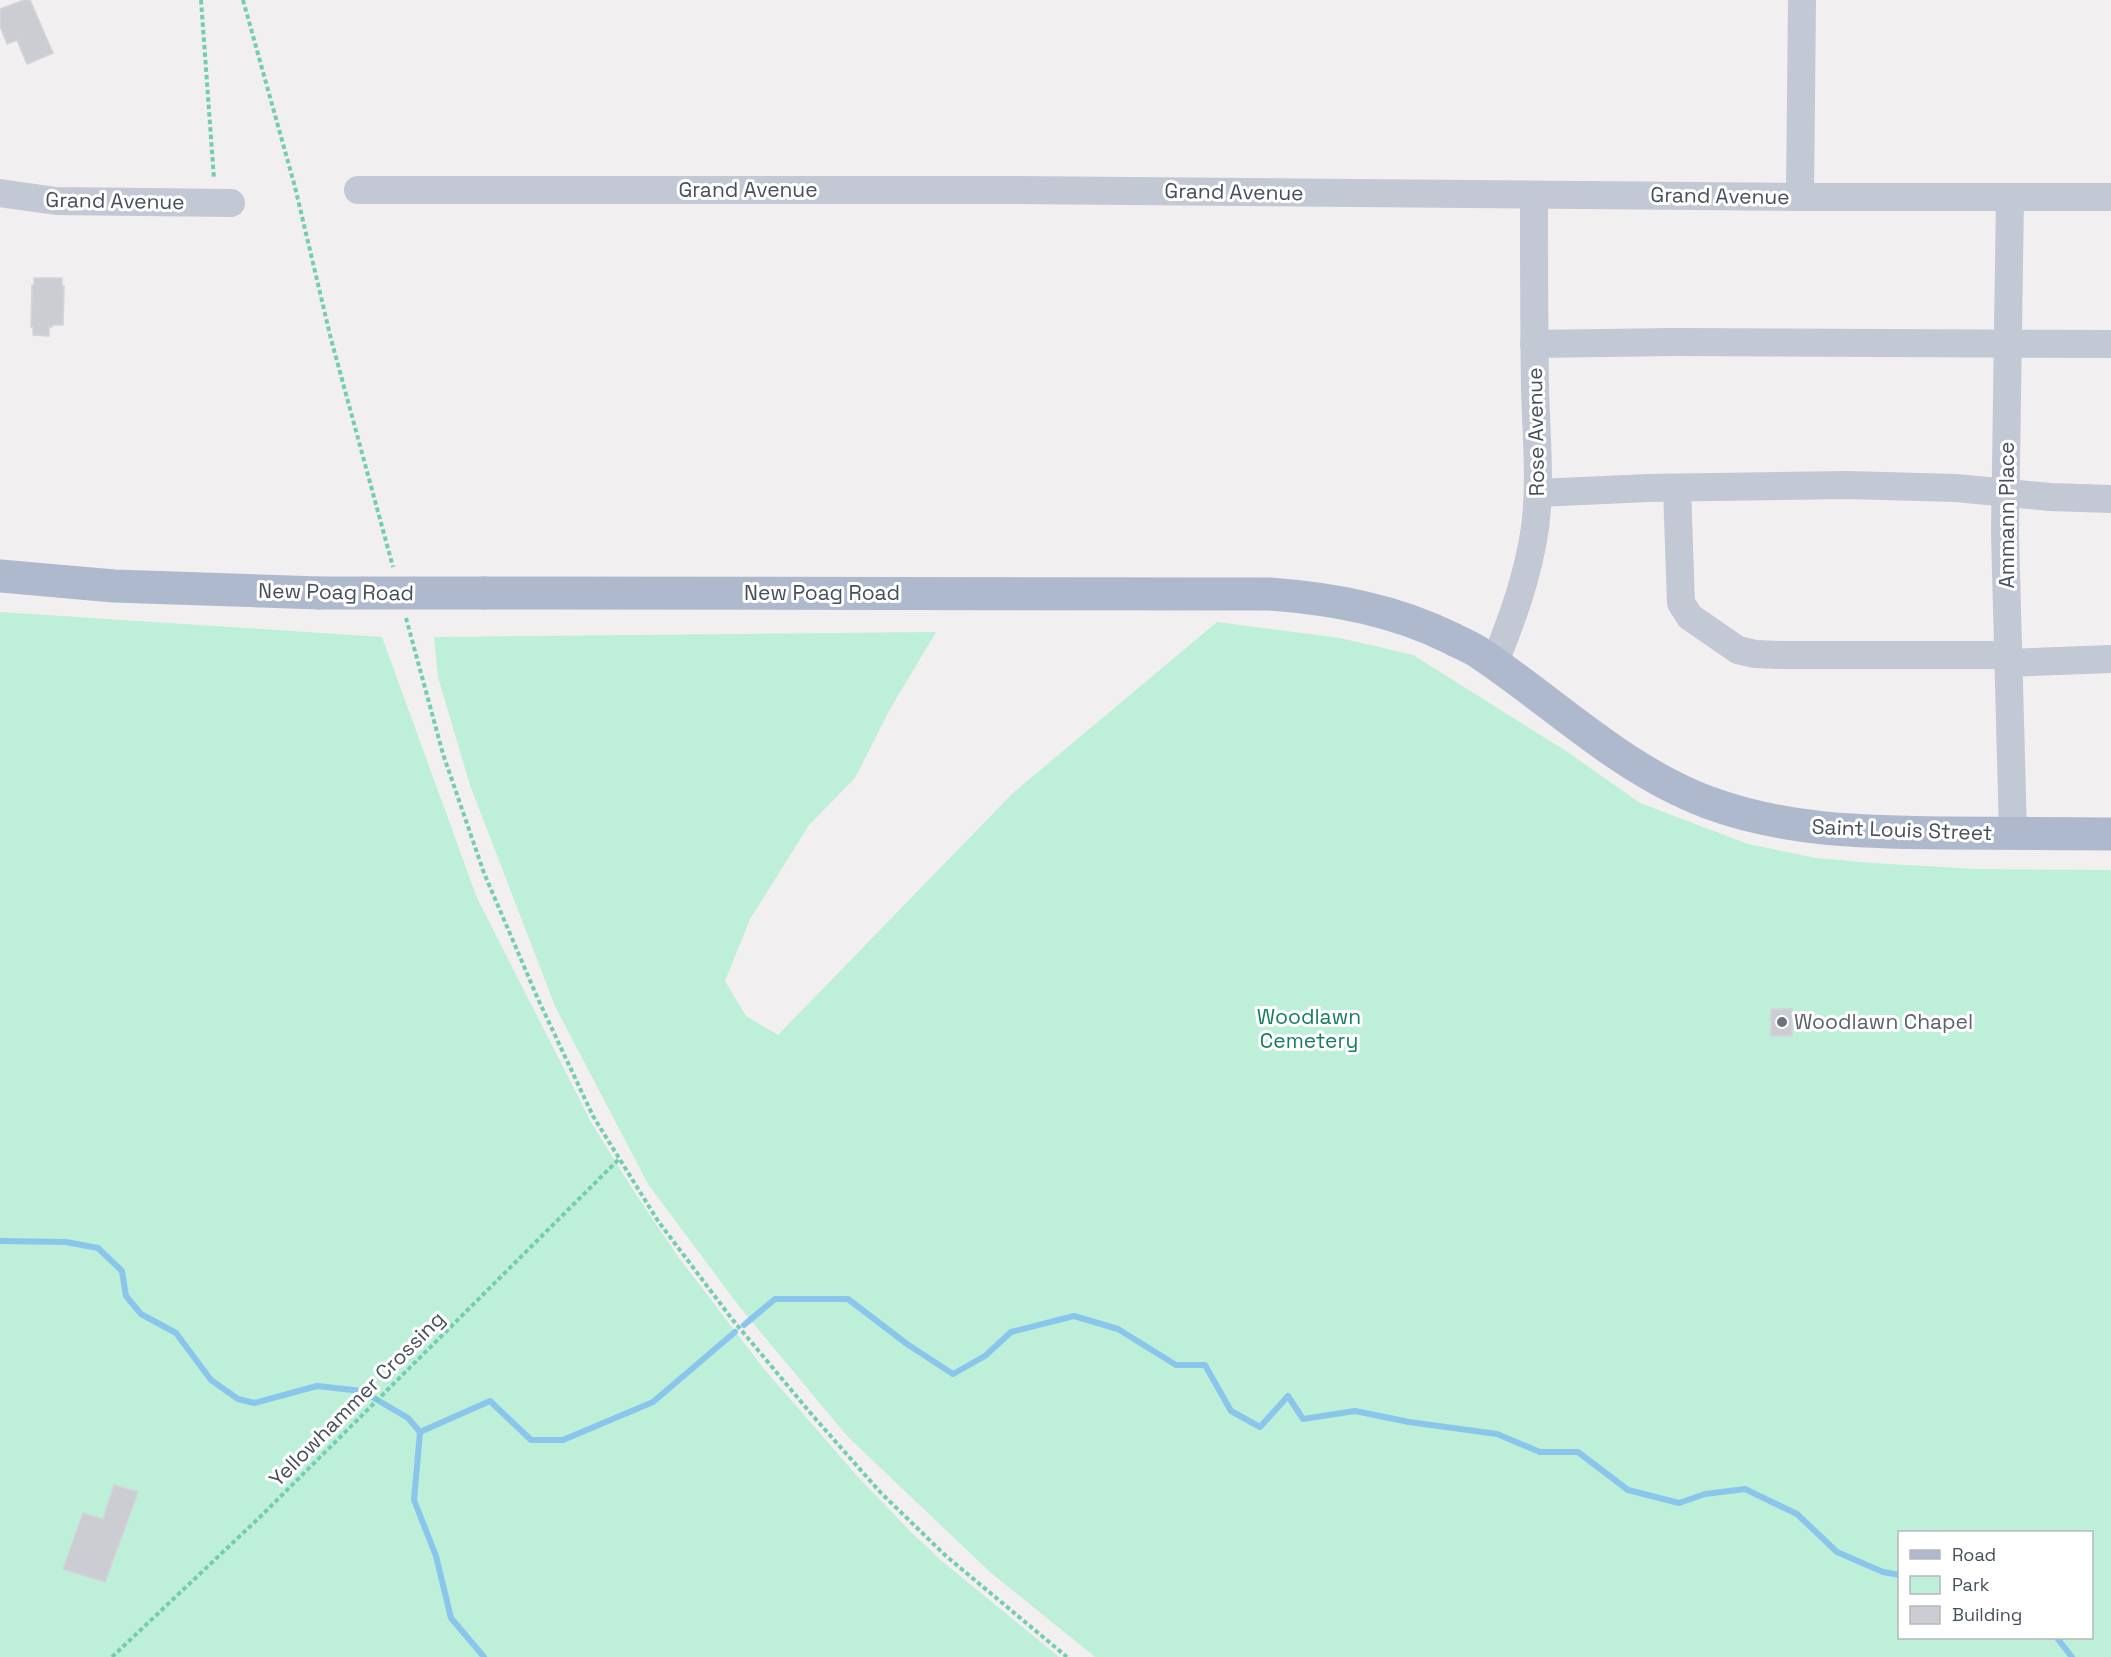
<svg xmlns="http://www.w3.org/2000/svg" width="2111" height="1657" font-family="'Space Grotesk',sans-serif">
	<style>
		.green { fill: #bdefd9; fill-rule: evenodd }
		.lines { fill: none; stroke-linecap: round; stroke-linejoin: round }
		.stream { stroke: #8ac6ec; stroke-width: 6 }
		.building { fill: #cccdd3; stroke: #d3d4da; stroke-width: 1.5 }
		.path { stroke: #75cdb1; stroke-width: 4; stroke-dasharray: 4.5 3; stroke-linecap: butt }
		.minor { stroke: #c2c8d4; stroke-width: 28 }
		.major { stroke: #aeb9ce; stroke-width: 33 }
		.major-bridge { stroke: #aeb9ce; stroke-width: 33 }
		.worship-dot { fill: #6b7280; stroke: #fff; stroke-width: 2 }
		.labels { text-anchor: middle; stroke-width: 6; stroke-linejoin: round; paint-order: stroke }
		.street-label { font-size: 21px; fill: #474e5c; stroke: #fff }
		.park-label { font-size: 21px; fill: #177e5d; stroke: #fff }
		.worship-label { font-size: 21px; fill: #5b616d; stroke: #fff; text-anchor: start }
	</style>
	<rect width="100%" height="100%" fill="#f1efef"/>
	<g class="green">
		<polygon points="0,612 382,637 477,898 592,1124 635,1193 679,1258 764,1369 857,1476 911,1532 943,1562 1059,1657 0,1657"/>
		<path d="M 1217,622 L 1340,638 L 1413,655 L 1566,751 L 1640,803 L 1748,844 L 1816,858 L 1872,863 L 1976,869 L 2111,870 L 2111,1657 L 1095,1657 L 990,1572 L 848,1437 L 739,1306 L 648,1184 L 555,1006 L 470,785 L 438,677 L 434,637 L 936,632 L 890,709 L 855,778 L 809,825 L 750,919 L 725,981 L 746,1016 L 778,1035 L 1013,793 ZM 1900,1532 L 2092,1532 L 2092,1638 L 1900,1638 Z"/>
	</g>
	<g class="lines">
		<g class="stream">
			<polyline points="0,1241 66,1242 98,1248 122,1271 126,1296 141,1314 176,1333 211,1380 238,1399 254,1403 317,1386 362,1391 408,1418 420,1432 414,1500 436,1556 451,1618 484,1657"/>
			<polyline points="744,1325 775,1299 848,1299 907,1344 953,1374 985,1356 1011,1332 1074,1316 1118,1329 1176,1365 1205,1365 1231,1411 1260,1427 1288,1396 1303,1419 1355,1411 1409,1422 1497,1434 1540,1452 1578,1452 1628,1490 1679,1503 1705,1494 1745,1489 1797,1514 1837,1552 1883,1572 1900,1575"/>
			<polyline points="420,1432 490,1401 531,1440 563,1440 653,1402 735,1332"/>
			<polyline points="2057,1638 2072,1657"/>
		</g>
	</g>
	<g class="building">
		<polygon points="24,0 30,0 53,53 27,64 17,40 7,44 0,26 0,9"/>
		<polygon points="34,278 62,278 62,286 64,286 63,325 52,325 52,327 49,327 49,336 33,335 33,327 31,327 32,285 34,285"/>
		<rect x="1771" y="1009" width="21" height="27"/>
		<polygon points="114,1485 138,1492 105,1582 63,1569 83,1513 103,1519"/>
	</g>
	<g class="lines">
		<g class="path">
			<polyline points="201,0 214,179"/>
			<polyline points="243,0 295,187 331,339 393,567"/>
			<polyline points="406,618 443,754 484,873 538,999 593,1116 658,1221 732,1319 813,1416 881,1493 946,1556 1067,1657"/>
			<polyline points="112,1657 260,1517 620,1158"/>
		</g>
		<g class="minor">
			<polyline points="358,190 1006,190 1800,197 2111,197"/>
			<polyline points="0,193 56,201 231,203"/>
			<polyline points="1800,197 1802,0"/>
			<polyline points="2010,197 2005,533 2013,834"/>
			<polyline points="1534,344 1673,342 2111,344"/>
			<polyline points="1677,488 1681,603 1690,617 1738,650 1755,654 1781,655 2009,655"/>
			<polyline points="1538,493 1648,488 1847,485 1956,488 2050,497 2111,499"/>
			<polyline points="2009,663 2111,659"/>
			<path d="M 1494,664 C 1512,620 1528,576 1535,528 C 1541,482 1536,434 1535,387 C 1534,323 1534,259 1534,195"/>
		</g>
		<g class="major">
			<polyline points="0,576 114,586 319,593"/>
			<path d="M 484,593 L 1270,594 C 1334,599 1395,610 1453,639 C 1462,644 1473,648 1481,654 C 1556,704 1622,770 1707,802 C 1785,831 1862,832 1944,833 C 1999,833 2055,834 2111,834"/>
		</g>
		<polyline class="major-bridge" points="319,593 484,593"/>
	</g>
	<circle class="worship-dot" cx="1782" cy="1022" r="6"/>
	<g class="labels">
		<g class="street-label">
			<text x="748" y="197">Grand Avenue</text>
			<text transform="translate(1234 192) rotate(1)" y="7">Grand Avenue</text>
			<text transform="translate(1720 196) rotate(1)" y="7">Grand Avenue</text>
			<text transform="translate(115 201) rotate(1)" y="7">Grand Avenue</text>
			<text transform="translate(1536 432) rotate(-91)" y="7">Rose Avenue</text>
			<text transform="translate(2007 515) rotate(-90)" y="7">Ammann Place</text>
			<text transform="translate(336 592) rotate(1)" y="7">New Poag Road</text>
			<text x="822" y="600">New Poag Road</text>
			<text transform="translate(1902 830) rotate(2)" y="7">Saint Louis Street</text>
			<text transform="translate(357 1399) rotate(-45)" y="7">Yellowhammer Crossing</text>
		</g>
		<g class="park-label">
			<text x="1309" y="1024">Woodlawn<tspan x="1309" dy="24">Cemetery</tspan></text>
		</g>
		<g class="worship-label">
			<text x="1794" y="1029">Woodlawn Chapel</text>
		</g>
	</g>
	<rect x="1898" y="1531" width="195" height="108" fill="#ffffff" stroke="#b5b8be" stroke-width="1.5"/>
	<rect x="1910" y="1550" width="30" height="9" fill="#aeb9ce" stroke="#b5b8be" stroke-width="1.5"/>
	<text x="1952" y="1561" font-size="18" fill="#474e5c">Road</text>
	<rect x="1910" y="1576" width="30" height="18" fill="#bdefd9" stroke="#b5b8be" stroke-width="1.5"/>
	<text x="1952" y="1591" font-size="18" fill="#474e5c">Park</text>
	<rect x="1910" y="1606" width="30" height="18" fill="#cccdd3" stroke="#b5b8be" stroke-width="1.5"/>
	<text x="1952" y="1621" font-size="18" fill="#474e5c">Building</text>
</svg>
